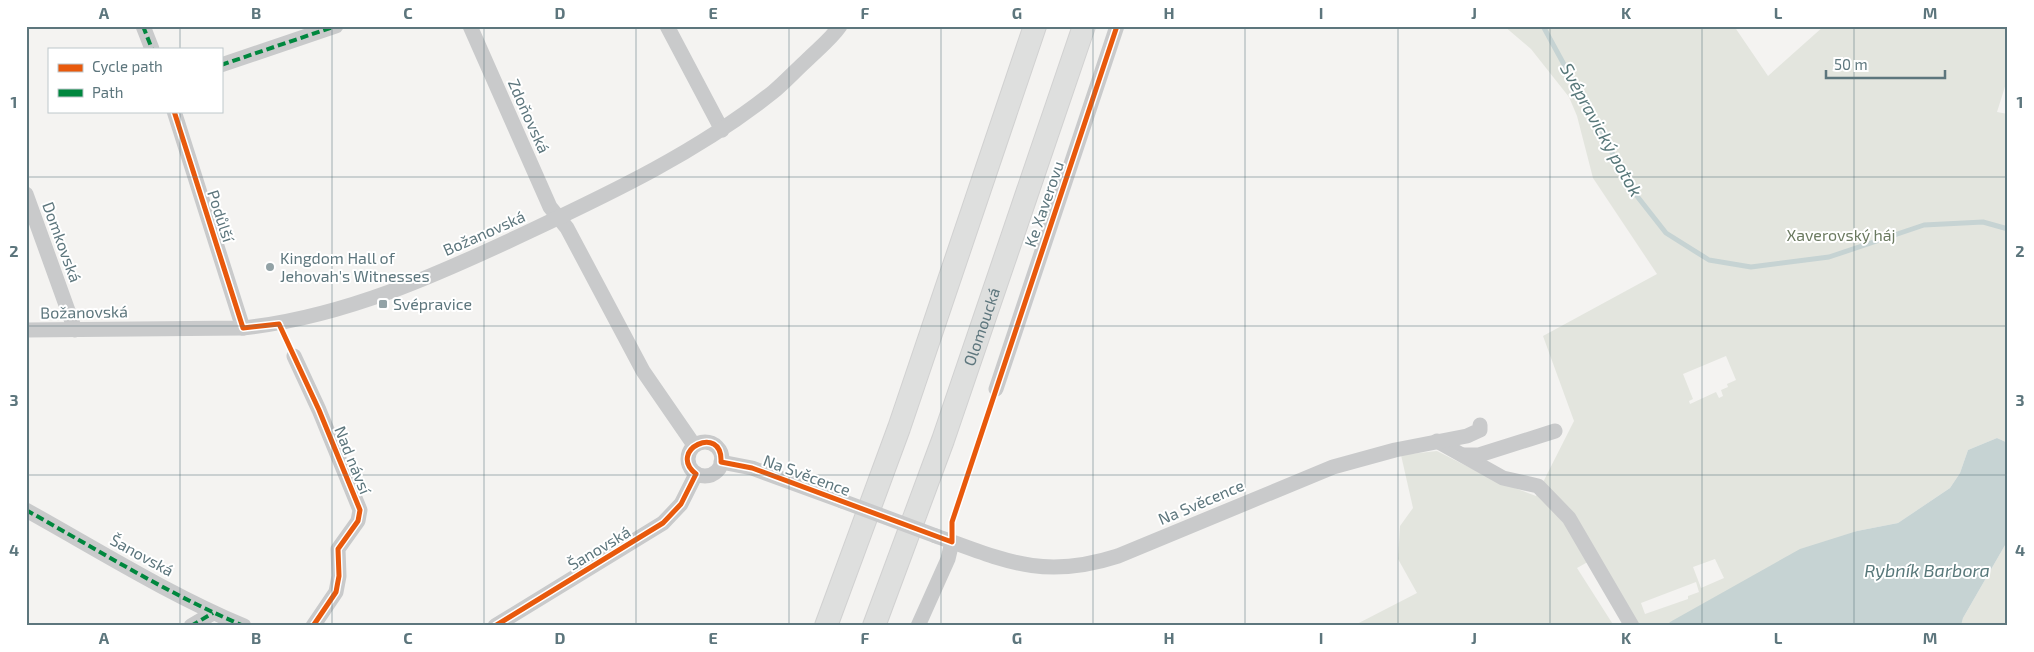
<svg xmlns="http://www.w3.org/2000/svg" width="2034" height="652" font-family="'Exo 2',sans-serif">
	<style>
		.green { fill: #e3e5de; fill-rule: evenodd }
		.water { fill: #c6d3d3 }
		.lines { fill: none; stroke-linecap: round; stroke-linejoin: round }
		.stream { stroke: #c6d3d3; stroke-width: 5 }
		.highway-casing { stroke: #d1d1d1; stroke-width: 24 }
		.minor { stroke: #c9cacb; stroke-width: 15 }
		.highway { stroke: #dedfde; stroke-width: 22 }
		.minor-bridge { stroke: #c9cacb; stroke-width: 15 }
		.quiet { stroke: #00873e; stroke-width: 4; stroke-dasharray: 8 4; stroke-linecap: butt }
		.cycleway-casing { stroke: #fff; stroke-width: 8 }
		.cycleway { stroke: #e8590c; stroke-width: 5 }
		.grid { fill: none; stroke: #5d767d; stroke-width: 1; stroke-opacity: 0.55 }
		.poi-dot { fill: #92a2a6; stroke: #fff; stroke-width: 2 }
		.labels { text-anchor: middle; stroke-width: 4; stroke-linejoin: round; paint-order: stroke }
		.street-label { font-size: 16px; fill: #5d767d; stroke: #fff }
		.park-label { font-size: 16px; fill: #6b7a60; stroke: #fff }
		.poi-label { font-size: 16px; fill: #5d767d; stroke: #fff; text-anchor: start }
		.water-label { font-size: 18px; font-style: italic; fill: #58787a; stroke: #fff }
		.neatline { fill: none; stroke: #5d767d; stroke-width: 2 }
		.grid-label { font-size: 16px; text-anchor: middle; font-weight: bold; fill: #5d767d }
	</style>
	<rect width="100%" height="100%" fill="#f4f3f1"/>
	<g class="green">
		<path d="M 1504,26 L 1734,26 L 1768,76 L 1824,26 L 2008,26 L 2008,77 L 1997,112 L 2008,114 L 2008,443 L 1997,438 L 1968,450 L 1960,473 L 1950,488 L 1898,523 L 1857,531 L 1693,611 L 1671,622 L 1667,626 L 1632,626 L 1593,559 L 1577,568 L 1614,626 L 1353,626 L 1417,593 L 1398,559 L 1400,526 L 1413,508 L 1401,455 L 1437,451 L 1494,480 L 1536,496 L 1574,421 L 1543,336 L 1657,274 L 1593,178 L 1577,116 L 1569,97 L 1531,49 ZM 1726,356 L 1736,380 L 1727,384 L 1728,387 L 1721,390 L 1723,396 L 1719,398 L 1716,392 L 1690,404 L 1689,401 L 1693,399 L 1683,374 ZM 1715,559 L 1724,578 L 1701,588 L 1693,567 ZM 1696,582 L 1699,592 L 1688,596 L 1688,599 L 1645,614 L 1641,603 Z"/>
		<polygon points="2008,540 2008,626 1961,626 1963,618"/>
	</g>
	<polygon class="water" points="1997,438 2008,443 2008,540 1963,618 1961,626 1667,626 1670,622 1800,549 1857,531 1898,523 1950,488 1960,473 1968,450"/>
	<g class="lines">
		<polyline class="stream" points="1543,26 1633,191 1666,233 1709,260 1751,267 1829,257 1924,225 1983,222 2008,229"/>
		<g class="highway-casing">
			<g id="highway">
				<polyline points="826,626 899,428 1035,26"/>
				<path id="s1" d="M 874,626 L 943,440 L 1084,26"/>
			</g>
		</g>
		<g class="minor">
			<polyline points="143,26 152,49"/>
			<polyline points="470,26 550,207 567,228 643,371 694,445"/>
			<polyline points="667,26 722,130"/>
			<polyline points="221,65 336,26"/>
			<polyline points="174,111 243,328"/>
			<polyline points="26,194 75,330"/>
			<path d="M 26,330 L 243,328 C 344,317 437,275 528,232 C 613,192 699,151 773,92 C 784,83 795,71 806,61 C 817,50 831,39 840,26"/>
			<polyline points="294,356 319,410 360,510 358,521 338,549 339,576 336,592 313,626"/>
			<polyline points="996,389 1117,26"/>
			<polyline points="1437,441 1503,478 1538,486 1569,518 1632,626"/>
			<circle cx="705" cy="459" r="17"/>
			<polyline points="1463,455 1479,455 1555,431"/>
			<polyline points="721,462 752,468 842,501"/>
			<path d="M 26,510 C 98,550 168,594 244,626"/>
			<path d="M 936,536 C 1005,561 1044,580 1118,556 L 1333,467 L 1395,450 L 1467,436 L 1480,430 L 1480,425"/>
			<polyline points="191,626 213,613"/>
			<polyline points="495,626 663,523 681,504 696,474"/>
			<polyline points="918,626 948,559 952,542"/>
		</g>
		<use href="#highway" class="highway"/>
		<polyline class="minor-bridge" points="842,501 936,536"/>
		<g class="quiet">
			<polyline points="143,26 152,49"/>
			<polyline points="221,65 336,26"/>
			<path d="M 26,510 C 98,550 168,594 244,626"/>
			<polyline points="191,626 213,613"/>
		</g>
		<g class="cycleway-casing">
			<g id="cycleway">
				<polyline points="174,111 243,328 279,324 319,410 360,510 358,521 338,549 339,576 336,592 313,626"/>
				<path d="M 495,626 L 663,523 L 681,504 L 696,474 C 666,450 723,423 721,462 L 752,468 L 952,542 L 952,522 L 1117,26"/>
			</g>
		</g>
		<use href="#cycleway" class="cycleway"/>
	</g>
	<path class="grid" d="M 180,26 L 180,49M 332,26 L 332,626M 484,26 L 484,626M 636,26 L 636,626M 789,26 L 789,626M 941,26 L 941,626M 1093,26 L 1093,626M 1245,26 L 1245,626M 1398,26 L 1398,626M 1550,26 L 1550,626M 1702,26 L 1702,626M 1854,26 L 1854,626M 180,111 L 180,626M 26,177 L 2008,177M 26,326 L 2008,326M 26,475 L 2008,475"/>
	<g class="poi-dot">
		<circle cx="270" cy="267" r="5"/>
		<rect x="378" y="299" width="10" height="10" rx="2.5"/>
	</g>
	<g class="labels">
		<g class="street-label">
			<text transform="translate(529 116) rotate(66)" y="6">Zdoňovská</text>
			<text transform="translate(1044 204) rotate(-71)" y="6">Ke Xaverovu</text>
			<text transform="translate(221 216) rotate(72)" y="6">Podůlší</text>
			<text transform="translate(484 233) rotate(-24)" y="6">Božanovská</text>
			<text transform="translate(62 242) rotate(70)" y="6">Domkovská</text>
			<text transform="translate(84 312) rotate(-1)" y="6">Božanovská</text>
			<text dy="6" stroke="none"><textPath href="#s1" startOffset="318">Olomoucká</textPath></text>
			<text transform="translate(353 460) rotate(68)" y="6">Nad návsí</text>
			<text transform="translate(807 475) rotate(20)" y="6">Na Svěcence</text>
			<text transform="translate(1201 502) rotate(-23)" y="6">Na Svěcence</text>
			<text transform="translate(599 548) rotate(-31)" y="6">Šanovská</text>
			<text transform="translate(142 555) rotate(29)" y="6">Šanovská</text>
		</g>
		<g class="park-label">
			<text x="1841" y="241">Xaverovský háj</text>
		</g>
		<g class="poi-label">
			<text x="280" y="264">Kingdom Hall of<tspan x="280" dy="18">Jehovah's Witnesses</tspan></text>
			<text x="393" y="310">Svépravice</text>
		</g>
		<g class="water-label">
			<text transform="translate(1601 130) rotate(61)" y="6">Svépravický potok</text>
			<text x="1927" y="577">Rybník Barbora</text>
		</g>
	</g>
	<rect width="2034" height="652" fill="none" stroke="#ffffff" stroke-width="55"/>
	<rect x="48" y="48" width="175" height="65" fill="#ffffff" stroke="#bec8cb"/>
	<rect x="58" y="64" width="25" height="8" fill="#e8590c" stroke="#bec8cb"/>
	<text x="92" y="72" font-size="15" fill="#5d767d">Cycle path</text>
	<rect x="58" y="89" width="25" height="8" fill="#00873e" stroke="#bec8cb"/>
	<text x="92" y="98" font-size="15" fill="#5d767d">Path</text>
	<path d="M1826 70v8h119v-8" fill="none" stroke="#5d767d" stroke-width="2.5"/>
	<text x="1834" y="70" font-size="15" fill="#5d767d" stroke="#ffffff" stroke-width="4" paint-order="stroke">50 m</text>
	<rect x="28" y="28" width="1978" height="596" class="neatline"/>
	<g class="grid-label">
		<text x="104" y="19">A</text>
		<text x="256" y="19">B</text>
		<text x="408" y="19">C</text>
		<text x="560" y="19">D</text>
		<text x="713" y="19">E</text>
		<text x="865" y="19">F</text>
		<text x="1017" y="19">G</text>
		<text x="1169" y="19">H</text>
		<text x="1321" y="19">I</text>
		<text x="1474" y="19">J</text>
		<text x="1626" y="19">K</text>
		<text x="1778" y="19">L</text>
		<text x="1930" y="19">M</text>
		<text x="14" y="108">1</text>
		<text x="2020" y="108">1</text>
		<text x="14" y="257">2</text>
		<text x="2020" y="257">2</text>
		<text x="14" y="406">3</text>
		<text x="2020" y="406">3</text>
		<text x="14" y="556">4</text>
		<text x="2020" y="556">4</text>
		<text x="104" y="644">A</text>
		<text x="256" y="644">B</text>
		<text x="408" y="644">C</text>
		<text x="560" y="644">D</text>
		<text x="713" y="644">E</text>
		<text x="865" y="644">F</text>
		<text x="1017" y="644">G</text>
		<text x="1169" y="644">H</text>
		<text x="1321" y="644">I</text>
		<text x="1474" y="644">J</text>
		<text x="1626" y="644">K</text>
		<text x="1778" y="644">L</text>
		<text x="1930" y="644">M</text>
	</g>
</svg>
